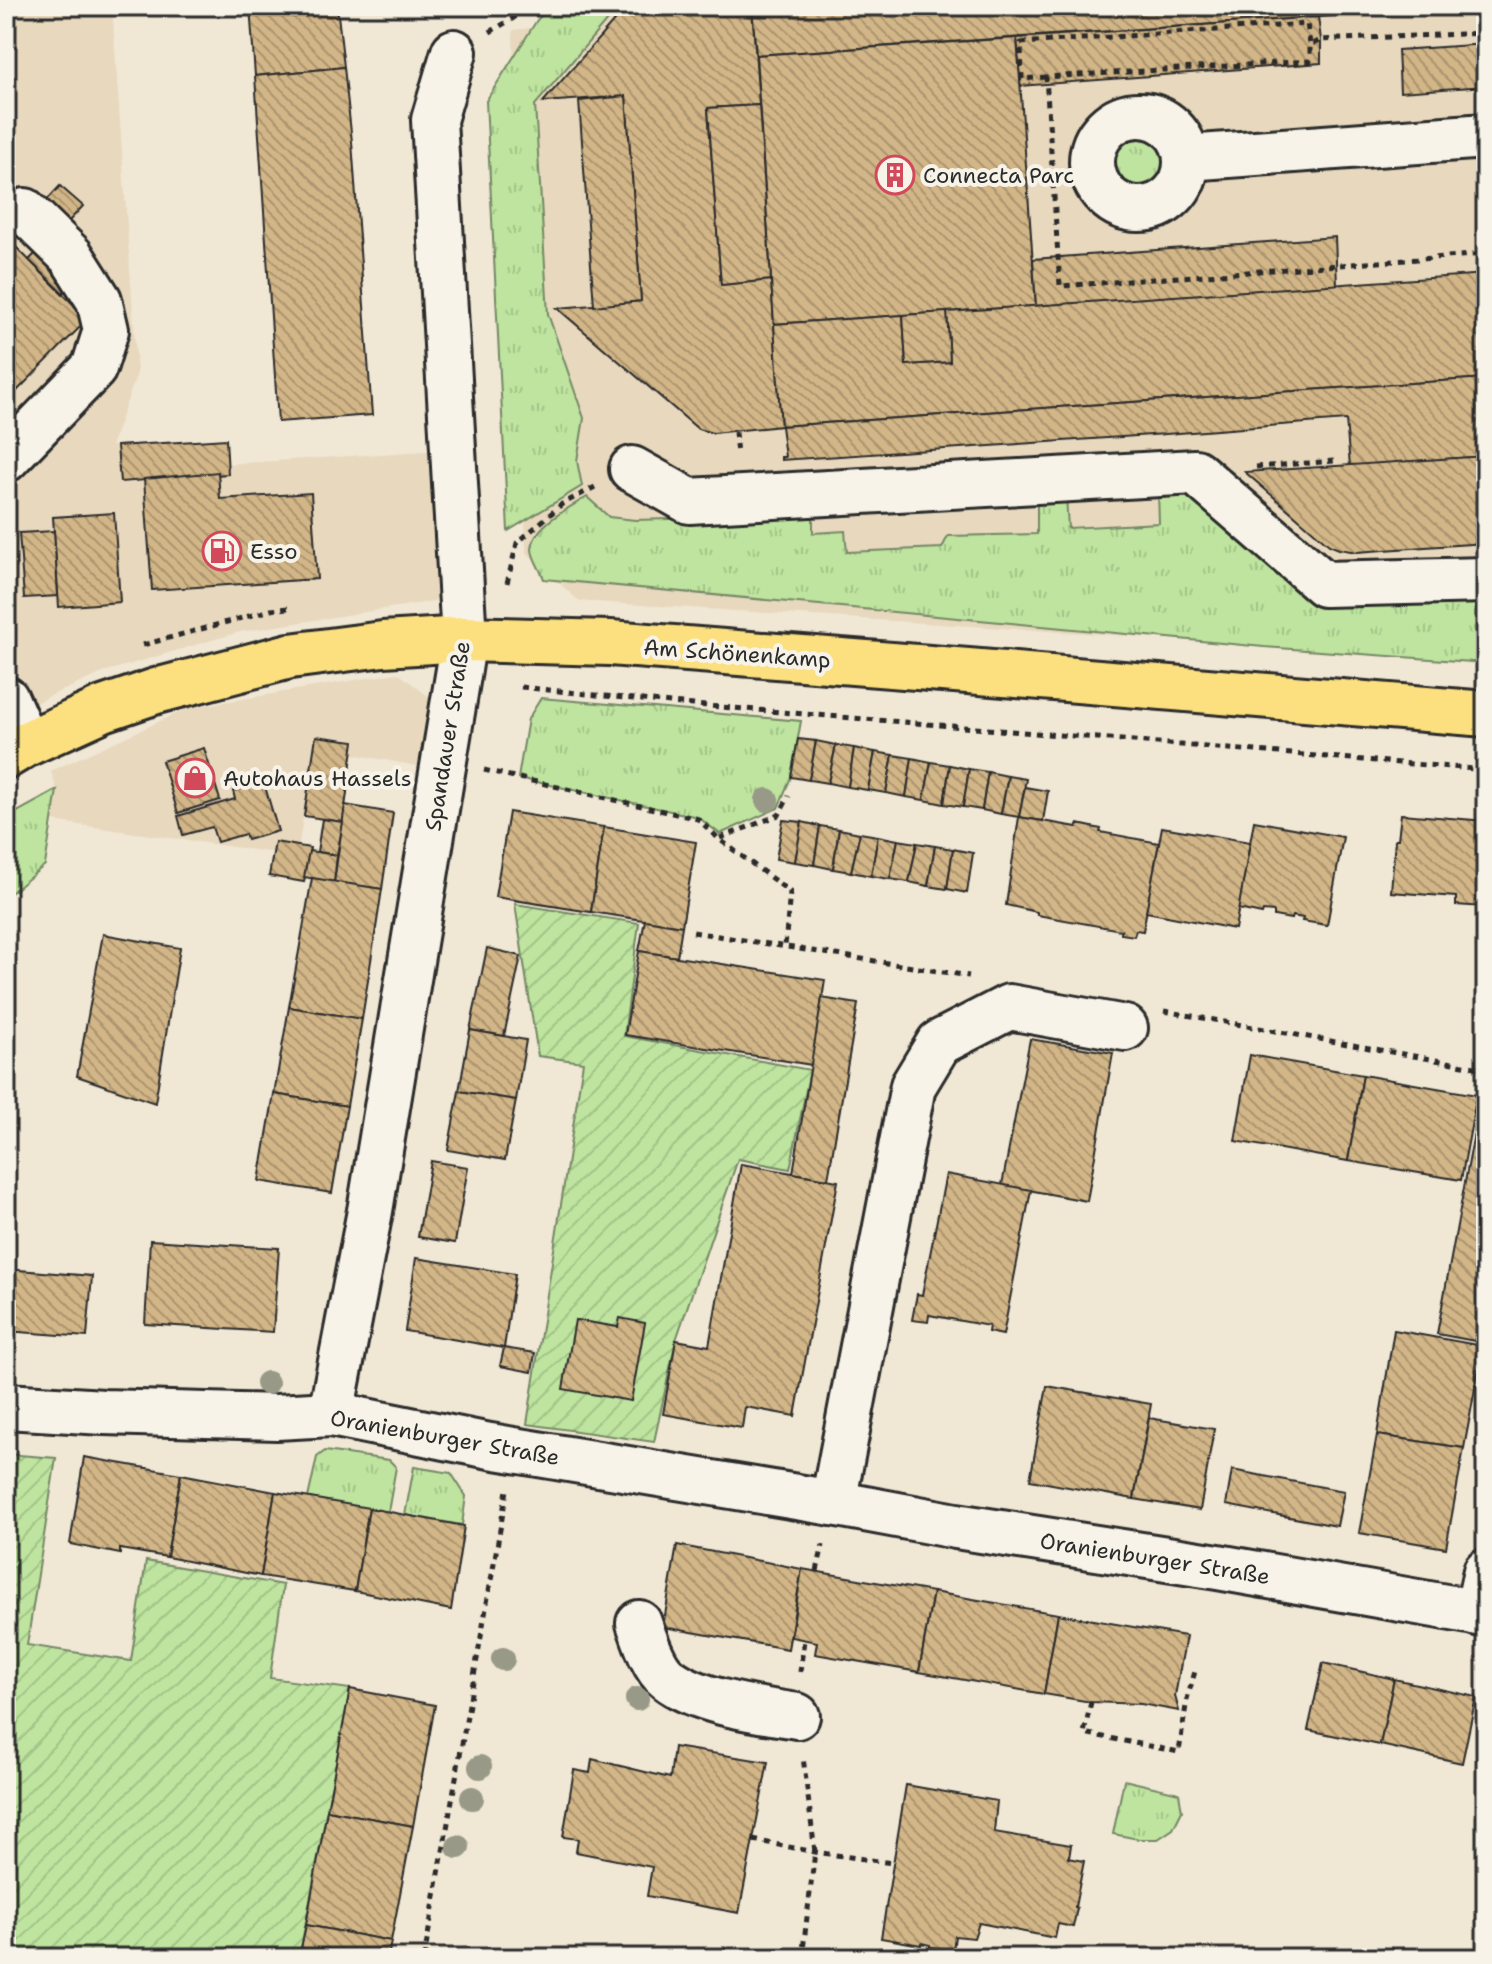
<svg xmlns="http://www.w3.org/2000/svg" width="1492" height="1964" font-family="'Shantell Sans',sans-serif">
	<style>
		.built { fill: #e7d8be }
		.grass { fill: url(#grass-tufts); stroke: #748865; stroke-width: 2 }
		.garden { fill: url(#garden-furrows); stroke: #748865; stroke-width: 2 }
		.building { fill: url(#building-back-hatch); stroke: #2b2b2b; stroke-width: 2 }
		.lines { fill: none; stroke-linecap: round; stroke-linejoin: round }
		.minor-casing { stroke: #2b2b2b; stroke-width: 50 }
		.major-casing { stroke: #2b2b2b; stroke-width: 50 }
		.path { stroke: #2b2b2b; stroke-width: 5; stroke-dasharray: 6 6; stroke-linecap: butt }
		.minor { stroke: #f7f3e8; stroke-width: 44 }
		.major { stroke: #fce080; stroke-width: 44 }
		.tree { fill: #989987 }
		.labels { text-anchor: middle; stroke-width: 8; stroke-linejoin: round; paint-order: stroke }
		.poi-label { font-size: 22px; fill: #2b2b2b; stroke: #f7f3e8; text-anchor: start }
		.street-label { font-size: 22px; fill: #2b2b2b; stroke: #f7f3e8 }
	</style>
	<defs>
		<pattern id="grass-tufts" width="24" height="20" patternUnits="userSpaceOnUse" patternTransform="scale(2)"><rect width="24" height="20" fill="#bee49f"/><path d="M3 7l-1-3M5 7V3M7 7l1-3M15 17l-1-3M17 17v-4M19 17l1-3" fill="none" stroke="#a3c489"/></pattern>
		<pattern id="garden-furrows" width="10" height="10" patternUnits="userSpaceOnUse" patternTransform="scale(2)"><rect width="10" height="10" fill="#bee49f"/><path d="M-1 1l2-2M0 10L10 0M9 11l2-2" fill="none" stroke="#a3c489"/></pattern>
		<pattern id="building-back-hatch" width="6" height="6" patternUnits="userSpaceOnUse" patternTransform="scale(2)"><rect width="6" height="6" fill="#d2b687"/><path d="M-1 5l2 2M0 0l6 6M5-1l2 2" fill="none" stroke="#ab946f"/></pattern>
	</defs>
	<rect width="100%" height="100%" fill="#f0e7d5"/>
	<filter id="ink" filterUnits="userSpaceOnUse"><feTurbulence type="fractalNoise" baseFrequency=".0125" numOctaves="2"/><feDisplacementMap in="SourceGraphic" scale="16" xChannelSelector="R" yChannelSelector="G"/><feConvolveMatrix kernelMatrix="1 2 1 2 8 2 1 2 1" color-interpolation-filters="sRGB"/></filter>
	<g filter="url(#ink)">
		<g class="built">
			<polygon points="6,6 112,6 137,373 111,446 226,439 228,464 442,450 454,578 434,601 239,632 107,671 43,699 6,719"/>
			<polygon points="577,6 1486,6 1486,665 1238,643 579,601 526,552 513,30 577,23"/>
			<polygon points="398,673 432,699 428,768 353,754 354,741 316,736 297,856 53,821 57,790 51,771 189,708"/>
		</g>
		<g class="grass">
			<polygon points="550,6 619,6 535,105 548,314 584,418 577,461 582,486 508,531 486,101 537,20"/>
			<circle cx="1139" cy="164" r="25"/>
			<path d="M 1196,483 L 1280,561 L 1486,586 L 1486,663 L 1264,647 L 544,579 C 541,570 532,558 532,549 C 533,525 569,508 587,497 L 609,517 L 635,520 L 813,515 L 813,533 L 845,531 L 847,552 L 942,548 L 948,536 L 1037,534 L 1037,499 L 1066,496 L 1068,528 L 1159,523 L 1158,491 Z"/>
			<polygon points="541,698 801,721 791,777 778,808 720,834 698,817 518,778 528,719"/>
			<polygon points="57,790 45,865 6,897 6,818"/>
			<polygon points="325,1451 389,1460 396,1467 388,1512 308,1498 317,1457"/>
			<polygon points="414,1467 451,1473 466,1496 462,1525 405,1515"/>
			<polygon points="1124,1780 1179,1793 1182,1811 1173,1829 1158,1839 1138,1839 1113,1834"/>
		</g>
		<g class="garden">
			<polygon points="515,904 639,923 624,1036 810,1070 790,1169 738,1159 676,1340 654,1442 527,1424 583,1062 538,1056"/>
			<polygon points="6,1454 56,1458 27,1645 131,1661 146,1561 283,1585 270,1678 350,1689 299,1958 6,1958"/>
		</g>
		<g class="building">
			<polygon points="250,6 337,6 344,67 255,76"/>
			<polygon points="627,6 752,6 759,105 708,108 721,285 771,280 781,426 713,433 698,429 557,308 641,301 626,96 543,102"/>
			<polygon points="752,6 1318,6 1318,17 756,55"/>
			<polygon points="1318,6 1484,6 1318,17"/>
			<polygon points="1318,17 1321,40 1321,63 1020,86 1017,38"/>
			<polygon points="1017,38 1036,306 774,324 756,55"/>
			<polygon points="1486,44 1486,86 1400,92 1398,50"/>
			<polygon points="344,67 352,142 372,415 278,422 255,76"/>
			<polygon points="626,96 641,301 594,306 579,101"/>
			<polygon points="759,105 771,280 721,285 708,108"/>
			<polygon points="60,186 83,206 68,222 46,201"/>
			<polygon points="6,237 88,319 6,402"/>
			<polygon points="1335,237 1337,285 1036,306 1033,259"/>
			<polygon points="44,245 78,278 63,293 29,260"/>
			<polygon points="1486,274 1486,378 781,426 774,324 903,315 906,365 950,362 947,312"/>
			<polygon points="947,312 950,362 906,365 903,315"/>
			<polygon points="1486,378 1486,456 1350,466 1346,420 1166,434 781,460 781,457 785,457 781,426"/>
			<polygon points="226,439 228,474 120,482 117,446"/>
			<polygon points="1486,456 1486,543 1425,547 1357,552 1339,549 1329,545 1245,472"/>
			<polygon points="218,472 220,499 311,493 317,579 152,590 144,479"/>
			<polygon points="114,513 120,602 59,607 53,517"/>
			<polygon points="54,531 58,596 24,598 19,533"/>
			<polygon points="316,736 354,741 343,822 304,816"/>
			<polygon points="798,739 816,741 809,780 791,777"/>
			<polygon points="816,741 836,745 828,783 809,780"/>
			<polygon points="836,745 854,748 848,787 828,783"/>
			<polygon points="204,748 220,800 178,813 162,761"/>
			<polygon points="854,748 875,752 868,790 848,787"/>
			<polygon points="875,752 893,755 886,793 868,790"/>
			<polygon points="893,755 912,758 906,797 886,793"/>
			<polygon points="912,758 931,762 924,800 906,797"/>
			<polygon points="931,762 950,765 944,804 924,800"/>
			<polygon points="950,765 969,769 963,807 944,804"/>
			<polygon points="969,769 988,772 982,810 963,807"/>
			<polygon points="988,772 1008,776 1001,814 982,810"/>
			<polygon points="1008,776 1026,779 1019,817 1001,814"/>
			<polygon points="264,783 278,831 247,840 245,834 217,842 212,827 183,835 178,816 235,799 233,791"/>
			<polygon points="1025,787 1048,791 1043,821 1019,817"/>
			<polygon points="345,805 393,813 382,889 334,882"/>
			<polygon points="509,812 604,827 591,912 495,897"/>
			<polygon points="1401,814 1486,821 1486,900 1484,900 1484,907 1456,905 1456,897 1391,892 1395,839 1398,839"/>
			<polygon points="1019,817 1077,827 1078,824 1101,829 1100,832 1159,843 1143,931 1136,930 1134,936 1121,934 1121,930 1037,915 1037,912 1006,905"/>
			<polygon points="322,819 343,822 337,855 317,852"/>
			<polygon points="783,820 802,822 795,862 776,859"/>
			<polygon points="1254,821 1343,837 1327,925 1302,921 1303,918 1292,916 1291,919 1274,916 1274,912 1263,911 1262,914 1238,909"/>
			<polygon points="802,822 820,826 814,865 795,862"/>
			<polygon points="820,826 839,829 833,869 814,865"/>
			<polygon points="604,827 696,842 682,926 591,912"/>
			<polygon points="1162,827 1250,842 1235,929 1146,912"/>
			<polygon points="839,829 860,833 851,872 833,869"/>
			<polygon points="860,833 878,836 871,876 851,872"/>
			<polygon points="878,836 898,840 890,879 871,876"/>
			<polygon points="898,840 917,843 909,882 890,879"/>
			<polygon points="275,842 310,848 304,882 269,876"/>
			<polygon points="917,843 935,846 928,886 909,882"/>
			<polygon points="935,846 953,849 947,889 928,886"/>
			<polygon points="953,849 973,853 967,893 947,889"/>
			<polygon points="309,851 337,855 334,882 304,877"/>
			<polygon points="312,878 382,889 362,1019 289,1007"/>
			<polygon points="645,920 682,926 677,957 639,951"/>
			<polygon points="103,934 180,948 155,1103 77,1076"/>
			<polygon points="487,948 521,956 504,1036 470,1030"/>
			<polygon points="639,951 825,980 812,1065 625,1035"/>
			<polygon points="822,998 858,1004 828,1179 793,1173"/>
			<polygon points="289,1007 362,1019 347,1106 274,1094"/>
			<polygon points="470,1030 526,1040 516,1100 459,1091"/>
			<polygon points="1030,1039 1113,1053 1087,1201 1002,1185"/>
			<polygon points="1250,1055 1363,1075 1348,1161 1235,1141"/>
			<polygon points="1363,1075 1477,1095 1461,1180 1348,1161"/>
			<polygon points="459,1091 516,1100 505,1160 448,1150"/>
			<polygon points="274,1094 347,1106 332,1193 259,1181"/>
			<polygon points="1475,1128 1486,1130 1486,1278 1475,1341 1437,1334"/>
			<polygon points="431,1161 468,1167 455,1243 418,1237"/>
			<polygon points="741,1164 838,1181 795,1416 745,1407 742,1428 663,1414 676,1340 709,1346"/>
			<polygon points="946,1174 1031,1190 1003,1335 988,1332 989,1326 929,1315 928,1322 912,1320 917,1294 922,1295"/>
			<polygon points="150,1240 279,1248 273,1332 145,1324"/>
			<polygon points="416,1258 515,1274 504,1348 405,1331"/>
			<polygon points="6,1269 92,1276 87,1337 6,1331"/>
			<polygon points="620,1318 645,1323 631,1401 563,1389 575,1320 618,1327"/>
			<polygon points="1394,1330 1483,1346 1464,1448 1377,1435"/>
			<polygon points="504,1348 535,1353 532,1372 500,1366"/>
			<polygon points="1047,1386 1151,1404 1134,1499 1030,1480"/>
			<polygon points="1149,1418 1214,1429 1200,1510 1134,1499"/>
			<polygon points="1377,1435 1464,1448 1446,1548 1359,1533"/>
			<polygon points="84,1457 181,1474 167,1557 120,1549 120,1554 70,1544"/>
			<polygon points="1232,1470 1344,1491 1337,1526 1226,1505"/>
			<polygon points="181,1474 275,1492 261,1576 167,1557"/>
			<polygon points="275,1492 369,1508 355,1591 261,1576"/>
			<polygon points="369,1508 464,1526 451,1610 355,1591"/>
			<polygon points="677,1545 802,1569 788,1649 663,1627"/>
			<polygon points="802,1569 933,1592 919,1672 815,1654 817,1642 791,1637"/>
			<polygon points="933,1592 1058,1614 1044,1694 919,1672"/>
			<polygon points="1058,1614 1186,1636 1175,1696 1179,1711 1141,1704 1091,1702 1044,1694"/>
			<polygon points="1323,1663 1394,1679 1380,1745 1308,1730"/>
			<polygon points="1394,1679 1476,1697 1462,1763 1380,1745"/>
			<polygon points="350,1689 435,1705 413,1826 327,1810"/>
			<polygon points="674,1747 768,1762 739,1913 647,1896 652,1867 576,1852 578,1839 563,1837 574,1770 590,1773 592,1759 670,1778"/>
			<polygon points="906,1785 997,1801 994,1832 1071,1845 1069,1858 1084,1861 1075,1907 1077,1908 1073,1927 1058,1924 1055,1938 979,1923 974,1938 955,1936 953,1950 930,1947 930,1945 921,1943 921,1945 881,1938"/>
			<polygon points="327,1810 413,1826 391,1941 306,1925"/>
			<polygon points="306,1925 391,1941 388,1958 299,1958"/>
		</g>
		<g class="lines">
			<g class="minor-casing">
				<g id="minor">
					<circle cx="1139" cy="162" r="47"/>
					<polyline points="1187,158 1486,136"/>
					<polyline points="6,459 94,368 106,330 99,300 71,256 25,211"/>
					<polyline points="632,469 689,501 1195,472 1324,584 1486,580"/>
					<polyline points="6,699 26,744"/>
					<polyline points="6,1406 104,1412 276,1417 331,1414 490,1446 833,1503 956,1526 1218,1567 1486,1614"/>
					<polyline points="331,1414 370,1211 464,639 434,120 454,52"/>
					<polyline points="833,1503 913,1086 939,1043 1009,1007 1125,1028"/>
					<polyline points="1477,1613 1486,1571"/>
					<path d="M 639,1623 C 645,1640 653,1667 667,1678 C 697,1702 759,1710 797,1716"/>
				</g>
			</g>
			<g class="major-casing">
				<polyline id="major" points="6,756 26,744 103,709 156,691 290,656 383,644 464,639 610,643 968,671 1486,714"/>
			</g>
			<g class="path">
				<polyline points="1476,7 1478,34"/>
				<polyline points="490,32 517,16 530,6"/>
				<polyline points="1486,33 1321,40 1310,45 1310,61 1046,77 1060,286 1486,254"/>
				<polyline points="1046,77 1022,79 1021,43 1307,24 1310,45"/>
				<polyline points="735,432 737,455"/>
				<polyline points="1256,467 1335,461 1335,466"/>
				<polyline points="507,583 517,543 562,504 595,487"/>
				<polyline points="143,645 271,610 288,608"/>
				<polyline points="521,687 671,703 1486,770"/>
				<polyline points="484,770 698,819 719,839 790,892 785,946"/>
				<polyline points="720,838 779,815 789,796"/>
				<polyline points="693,932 969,976"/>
				<polyline points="1164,1011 1486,1069"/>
				<polyline points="817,1571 823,1545"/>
				<polyline points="800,1672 804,1640"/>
				<polyline points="1091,1702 1084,1733 1179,1752 1187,1699 1196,1668"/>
				<polyline points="753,1840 815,1852 892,1863"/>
				<polyline points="424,1956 432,1958"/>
				<polyline points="424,1958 507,1490"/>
				<polyline points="802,1958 815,1852 803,1757"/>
			</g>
			<use href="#minor" class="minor"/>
			<use href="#major" class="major"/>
		</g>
		<g class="tree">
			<circle cx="767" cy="800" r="12"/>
			<circle cx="267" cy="1383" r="12"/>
			<circle cx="503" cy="1659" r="12"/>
			<circle cx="637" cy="1699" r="12"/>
			<circle cx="480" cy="1767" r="12"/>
			<circle cx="472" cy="1798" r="12"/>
			<circle cx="458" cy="1847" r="12"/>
		</g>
	</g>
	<defs>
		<g id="building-ring" transform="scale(2)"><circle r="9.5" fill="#f7f3e8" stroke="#d1495b" stroke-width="1.5"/><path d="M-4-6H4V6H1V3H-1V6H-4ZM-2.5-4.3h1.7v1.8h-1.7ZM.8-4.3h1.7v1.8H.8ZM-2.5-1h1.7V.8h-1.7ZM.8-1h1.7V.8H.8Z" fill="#d1495b"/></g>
		<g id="fuel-ring" transform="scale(2)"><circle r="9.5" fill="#f7f3e8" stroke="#d1495b" stroke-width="1.5"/><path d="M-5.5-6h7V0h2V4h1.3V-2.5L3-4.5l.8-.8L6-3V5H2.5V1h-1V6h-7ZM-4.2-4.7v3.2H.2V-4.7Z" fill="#d1495b"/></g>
		<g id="shop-ring" transform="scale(2)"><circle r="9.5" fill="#f7f3e8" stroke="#d1495b" stroke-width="1.5"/><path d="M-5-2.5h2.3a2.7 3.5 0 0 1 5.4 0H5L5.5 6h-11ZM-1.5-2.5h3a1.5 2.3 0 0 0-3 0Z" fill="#d1495b"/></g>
	</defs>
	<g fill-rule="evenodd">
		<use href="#building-ring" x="895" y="175"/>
		<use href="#fuel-ring" x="222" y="551"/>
		<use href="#shop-ring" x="195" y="778"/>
	</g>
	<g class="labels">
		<g class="poi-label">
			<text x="923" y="183">Connecta Parc</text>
			<text x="250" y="559">Esso</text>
			<text x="223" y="786">Autohaus Hassels</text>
		</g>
		<g class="street-label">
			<text transform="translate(737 653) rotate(4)" y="8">Am Schönenkamp</text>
			<text transform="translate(447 736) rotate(-81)" y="8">Spandauer Straße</text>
			<text transform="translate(445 1437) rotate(10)" y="8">Oranienburger Straße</text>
			<text transform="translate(1155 1558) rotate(9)" y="8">Oranienburger Straße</text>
		</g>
	</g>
	<rect width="1492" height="1964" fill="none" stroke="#f7f3e8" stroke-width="32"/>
	<rect x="16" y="16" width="1460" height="1932" fill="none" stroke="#2b2b2b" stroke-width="3" filter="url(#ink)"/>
</svg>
